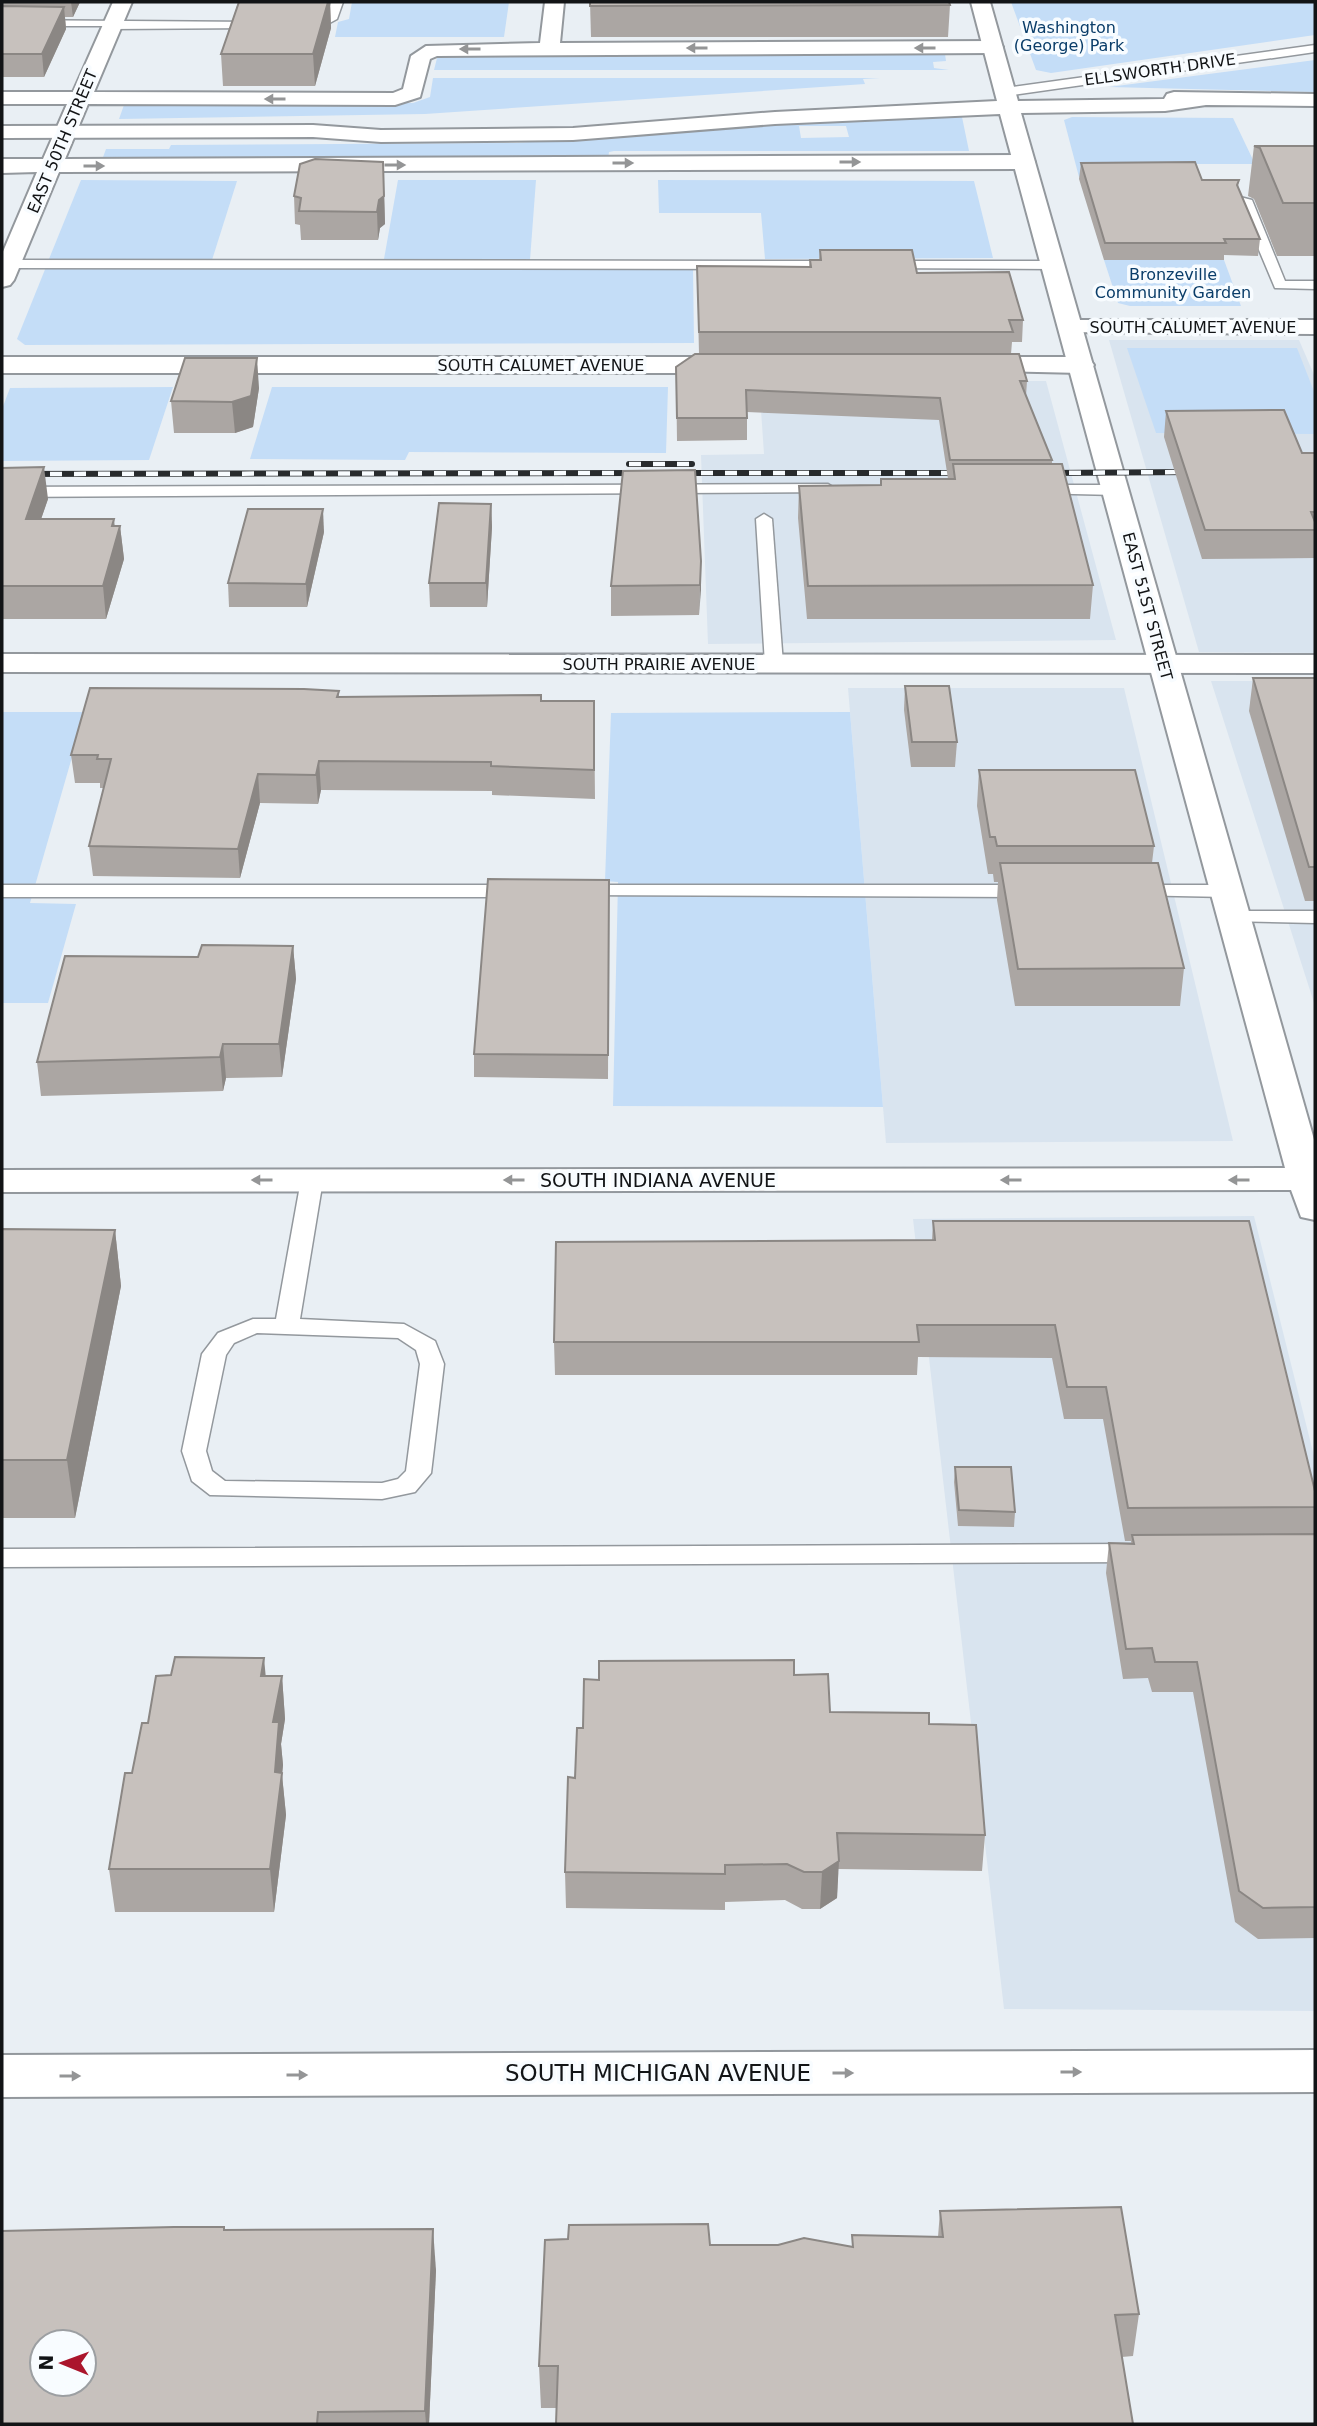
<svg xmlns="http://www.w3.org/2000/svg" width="1317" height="2426" font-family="'DejaVu Sans',sans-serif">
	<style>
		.built { fill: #d9e4ef }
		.green { fill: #c4ddf7; fill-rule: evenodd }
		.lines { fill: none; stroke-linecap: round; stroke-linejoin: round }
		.lane-casing { stroke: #93989d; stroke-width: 3 }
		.street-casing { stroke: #93989d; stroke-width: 4 }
		.secondary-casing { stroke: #93989d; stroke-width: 4 }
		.lane { fill: #fff; fill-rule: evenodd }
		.street { fill: #fff; fill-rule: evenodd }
		.secondary { fill: #fff; fill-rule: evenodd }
		.rail-casing { stroke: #282b2d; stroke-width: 6 }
		.rail { stroke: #f8fcff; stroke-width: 4.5; stroke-dasharray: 12; stroke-linecap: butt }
		.wall { fill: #aba6a3 }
		.shaded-wall { fill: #8b8784 }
		.building { fill: #c7c1bd; stroke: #8b8784; stroke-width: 2; fill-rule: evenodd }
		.oneway { fill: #949596 }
		.labels { text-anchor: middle; stroke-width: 7; stroke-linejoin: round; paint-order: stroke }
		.far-park-label { font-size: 16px; fill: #0a3d69; stroke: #f8fcff }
		.far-street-label { font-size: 16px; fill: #121416; stroke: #f8fcff }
		.street-label { font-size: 19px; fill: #121416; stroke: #f8fcff }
		.near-street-label { font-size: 23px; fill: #121416; stroke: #f8fcff }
	</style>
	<rect width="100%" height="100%" fill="#e9eff4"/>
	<g class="built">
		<polygon points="1109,340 1299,340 1315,377 1315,653 1199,652"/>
		<polygon points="759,381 1046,381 1116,640 708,644 701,455 764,454"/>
		<polygon points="1211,681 1315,681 1315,1006 1220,709"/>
		<polygon points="848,688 1124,688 1233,1141 886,1143"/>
		<polygon points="1254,1216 1315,1460 1315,2011 1004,2009 913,1219"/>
	</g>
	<g class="green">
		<polygon points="352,2 509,2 504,37 335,37 338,22 349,19"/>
		<polygon points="1011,2 1315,2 1315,35 1051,73 1036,70"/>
		<polygon points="945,54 946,61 933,62 934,68 949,70 434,70 437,58 451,55"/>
		<polygon points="1315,60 1315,92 1109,87"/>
		<polygon points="433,78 880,78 863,79 865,84 425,114 119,119 124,105 413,103 430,97"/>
		<path d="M 962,117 L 969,151 L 614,151 L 609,152 L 608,159 L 102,160 L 106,149 L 169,149 L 171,145 L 516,143 L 797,123 ZM 799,126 L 846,126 L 849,137 L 801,138 Z"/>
		<polygon points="1072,117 1233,118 1255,164 1191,164 1193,177 1079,177 1064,120"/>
		<polygon points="81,180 237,181 212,260 49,259"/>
		<polygon points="398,180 536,180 530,260 384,259"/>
		<polygon points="658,180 974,181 993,258 765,259 761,213 659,213"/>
		<polygon points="1104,260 1224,260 1241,306 1130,306 1118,303"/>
		<polygon points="46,267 693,267 694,343 25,345 17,339"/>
		<polygon points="1127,348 1297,348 1315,394 1315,434 1156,433"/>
		<polygon points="173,387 149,460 2,461 2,409 10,388"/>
		<polygon points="272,387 668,387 666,453 409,452 405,460 250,459"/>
		<polygon points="2,712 85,712 30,903 76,904 48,1003 2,1003"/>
		<polygon points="850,712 883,1107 613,1106 618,882 605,881 611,713"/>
	</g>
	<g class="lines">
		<g class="lane-casing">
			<g id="lane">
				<polygon points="331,2 343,2 337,19 326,25 299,27 299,23 328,15"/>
				<polygon points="2,20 262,22 268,25 262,28 111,29 106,26 2,26"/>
				<polygon points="1315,45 1315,52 1005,96 999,92 1005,88"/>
				<polygon points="1240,197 1252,200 1285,281 1315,281 1315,289 1275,288 1238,200"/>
				<polygon points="2,260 840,261 847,265 840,269 2,268"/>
				<polygon points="885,261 1053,261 1060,265 1053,269 880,268 880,262"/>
				<polygon points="828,484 836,489 834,492 2,497 2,487"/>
				<polygon points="1037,485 1116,485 1124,490 1116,495 1031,493 1031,487"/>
				<polygon points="764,514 772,519 783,664 774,669 765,664 756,519"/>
				<polygon points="2,885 517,885 527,891 517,897 2,897"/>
				<polygon points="579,885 1028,885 1038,891 1028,897 572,895 569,891"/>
				<polygon points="1135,885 1227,885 1237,891 1227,897 1128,895 1125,891"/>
				<polygon points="1234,911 1315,911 1315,923 1227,921 1224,917 1227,913"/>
				<path d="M 312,1173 L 323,1180 L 300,1319 L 404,1324 L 435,1341 L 444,1364 L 431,1473 L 415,1492 L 382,1499 L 210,1495 L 192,1481 L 182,1451 L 202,1354 L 218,1333 L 253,1319 L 276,1319 L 301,1180 ZM 257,1333 L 398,1338 L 416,1350 L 420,1364 L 406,1471 L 398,1479 L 382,1483 L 225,1481 L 212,1471 L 206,1451 L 226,1355 L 234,1343 Z"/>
				<polygon points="1137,1544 1146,1547 1150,1553 1146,1559 1137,1562 2,1567 2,1549"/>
			</g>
		</g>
		<g class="street-casing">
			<g id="street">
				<polygon points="113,2 132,2 94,92 393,93 403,89 411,56 426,46 540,43 545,2 564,2 560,43 993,41 1003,47 993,53 437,56 430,59 420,97 395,105 88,104 65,159 1024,155 1035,162 1024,169 59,172 14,280 10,285 2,287 2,254 37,172 2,173 2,159 43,159 67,104 2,104 2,92 73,92"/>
				<polygon points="1070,320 1315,320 1315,334 1061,332 1058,327 1061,322"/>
				<polygon points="2,357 731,357 740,360 744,365 740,370 731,373 2,373"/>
				<polygon points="970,357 1081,357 1090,360 1094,365 1090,370 1081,373 961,370 957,365 961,360"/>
				<polygon points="2,654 1315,655 1315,673 2,672"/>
			</g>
		</g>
		<g class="secondary-casing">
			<g id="secondary">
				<polygon points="971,2 990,2 1018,101 1164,99 1167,94 1174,92 1315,94 1315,106 1206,105 1165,111 1021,113 1315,1143 1315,1220 1301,1217 1291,1190 2,1192 2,1170 1285,1168 1000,114 775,124 573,140 381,142 313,137 2,138 2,126 313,125 381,130 573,128 775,112 997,101"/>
				<polygon points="1315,2050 1315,2092 2,2097 2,2055"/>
			</g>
		</g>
		<use href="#lane" class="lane"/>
		<use href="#street" class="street"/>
		<use href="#secondary" class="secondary"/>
		<g class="rail-casing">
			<g id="rail">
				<polyline points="629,464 692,464"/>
				<polyline points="677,473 968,473"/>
				<polyline points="1045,473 1195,472"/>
				<polyline points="2,474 642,473"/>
			</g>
		</g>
		<use href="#rail" class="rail"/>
	</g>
	<g class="wall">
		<polygon points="2,2 80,2 73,17 65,17 66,29 44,77 2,77"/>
		<polygon points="182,2 330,2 331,28 315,86 223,86 221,54 238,3 182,3"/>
		<polygon points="590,2 950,5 948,37 591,37"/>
		<polygon points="1254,146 1315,146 1315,256 1277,256 1254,199 1248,196"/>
		<polygon points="383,162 385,224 380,228 378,240 301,240 300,225 295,224 294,196"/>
		<polygon points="1081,163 1202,180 1239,180 1238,187 1260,239 1258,256 1224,255 1224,260 1104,260 1079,179"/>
		<polygon points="820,250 917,273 1023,320 1022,342 1012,342 1011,354 1027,381 1026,396 1052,460 1052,464 1093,585 1090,619 807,619 798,518 799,486 880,485 948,479 939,420 747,412 747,440 677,441 676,367 699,354 697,266 809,267 810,260 819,260"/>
		<polygon points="259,388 253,427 235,433 174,433 171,401"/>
		<polygon points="1166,411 1302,453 1315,453 1315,558 1202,559 1164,437"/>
		<polygon points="2,468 48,499 41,519 120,526 124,559 106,619 2,619"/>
		<polygon points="491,504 492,527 487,607 430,607 429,583"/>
		<polygon points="324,532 307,607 229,607 228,583"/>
		<polygon points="701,561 699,615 611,616 611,586"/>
		<polygon points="1253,678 1315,678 1315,901 1305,901 1249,711"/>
		<polygon points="905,686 957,742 955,767 911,767 904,710"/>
		<polygon points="339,691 339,697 541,695 541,701 594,701 595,799 492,795 492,791 321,790 318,804 260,803 240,878 93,876 89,846 104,788 100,788 100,783 75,783 71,755"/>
		<polygon points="979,770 1154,846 1152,863 1184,968 1180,1006 1015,1006 997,900 998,882 994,882 993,874 988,874 977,806"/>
		<polygon points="609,880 608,1079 474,1077 474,1054"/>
		<polygon points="293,946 296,979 282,1077 226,1078 223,1091 41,1096 37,1062 198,957"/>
		<polygon points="933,1221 1315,1491 1315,1938 1258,1939 1235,1922 1193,1692 1152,1692 1148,1678 1123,1679 1106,1573 1109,1543 1131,1544 1131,1541 1125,1541 1103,1419 1064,1419 1052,1358 918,1357 917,1375 555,1375 554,1342 932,1240"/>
		<polygon points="2,1229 115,1230 121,1286 75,1518 2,1518"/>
		<polygon points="955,1467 1015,1512 1014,1527 958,1526 954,1482"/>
		<polygon points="266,1676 282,1676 285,1719 281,1744 283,1765 282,1775 286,1815 274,1912 115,1912 109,1869 148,1723"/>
		<polygon points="830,1712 929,1724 985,1835 982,1871 838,1869 837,1898 820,1909 802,1909 785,1900 725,1902 725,1910 566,1908 565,1872 575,1778 583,1728"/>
		<polygon points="940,2211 1139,2314 1133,2356 557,2408 541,2408 539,2366 710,2245 852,2247 852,2235 938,2237"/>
		<polygon points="224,2227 225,2230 436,2270 429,2424 2,2424"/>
	</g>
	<g class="shaded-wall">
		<polygon points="71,2 80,2 73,17"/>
		<polygon points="328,2 330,2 331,28 315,86 313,54"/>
		<polygon points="64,7 66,29 44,77 42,54"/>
		<polygon points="384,189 385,224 380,228 378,240 377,212 379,200"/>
		<polygon points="257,358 259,388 253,427 235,433 232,402"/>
		<polygon points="44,467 48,499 30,551 26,519"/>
		<polygon points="491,504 492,527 487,607 486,583"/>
		<polygon points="323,509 324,532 307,607 306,584"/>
		<polygon points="114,519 116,540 120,526 124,559 106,619 103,586"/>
		<polygon points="701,561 701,590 699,615 700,585"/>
		<polygon points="319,761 321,790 318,804 316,775"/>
		<polygon points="258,774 260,803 240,878 238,849"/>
		<polygon points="293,946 296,979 282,1077 279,1044"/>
		<polygon points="223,1044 226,1078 223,1091 220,1057"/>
		<polygon points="115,1230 121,1286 75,1518 67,1460"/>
		<polygon points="264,1658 268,1700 261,1676"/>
		<polygon points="282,1676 285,1719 281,1744 283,1765 282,1775 286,1815 274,1912 270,1869 275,1772 273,1722"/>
		<polygon points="839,1861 837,1898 820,1909 822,1872"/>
		<polygon points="433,2229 436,2270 429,2424 426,2424 425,2411"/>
	</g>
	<g class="building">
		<polygon points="239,2 328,2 313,54 221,54"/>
		<polygon points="590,2 949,2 950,5 590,6"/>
		<polygon points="2,6 64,7 42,54 2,54"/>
		<polygon points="1254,146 1315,146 1315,203 1283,203 1260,148"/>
		<polygon points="315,159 383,162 384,196 379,200 377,212 299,211 301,198 294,196 300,164"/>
		<polygon points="1195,162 1202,180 1239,180 1237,185 1260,239 1224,239 1226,243 1105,243 1081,163"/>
		<polygon points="820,250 912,250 917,273 1009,272 1023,320 1009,320 1013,332 699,332 697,266 811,267 810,260 821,260"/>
		<polygon points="695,354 1019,354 1027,381 1020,381 1052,460 950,460 940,398 746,390 747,418 677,418 676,367"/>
		<polygon points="185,358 257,358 251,396 232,402 171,401"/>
		<polygon points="1284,410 1302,453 1315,453 1315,512 1311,512 1315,522 1315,530 1205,530 1166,411"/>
		<polygon points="953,464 1062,464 1093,585 808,586 799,486 881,485 881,479 955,479"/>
		<polygon points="44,467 26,519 114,519 112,526 120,526 103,586 2,586 2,468"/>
		<polygon points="695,470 701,561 700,585 611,586 623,471"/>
		<polygon points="439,503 491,504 486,583 429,583"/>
		<polygon points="248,509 323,509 306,584 228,583"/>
		<polygon points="1253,678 1315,678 1315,867 1309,867"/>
		<polygon points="905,686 949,686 957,742 912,742"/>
		<polygon points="90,688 304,689 339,691 337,697 541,695 541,701 594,701 594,770 491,766 491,762 319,761 316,775 258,774 238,849 89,846 111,759 97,759 98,755 71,755"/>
		<polygon points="979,770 1135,770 1154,846 997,846 995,837 990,837"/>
		<polygon points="1000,863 1158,863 1184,968 1018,969"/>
		<polygon points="488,879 609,880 608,1055 474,1054"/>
		<polygon points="202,945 293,946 279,1044 223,1044 220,1057 37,1062 65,956 198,957"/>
		<polygon points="933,1221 1249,1221 1315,1491 1315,1507 1128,1508 1106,1387 1067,1387 1055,1325 917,1325 919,1342 554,1342 556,1242 935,1240"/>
		<polygon points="2,1229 115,1230 67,1460 2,1460"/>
		<polygon points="955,1467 1011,1467 1015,1512 959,1510"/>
		<polygon points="1315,1534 1315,1907 1263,1908 1239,1891 1197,1662 1155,1662 1152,1648 1126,1649 1109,1543 1134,1544 1132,1535"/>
		<polygon points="175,1657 264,1658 261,1676 282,1676 273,1722 279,1722 275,1772 282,1773 270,1869 109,1869 125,1773 132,1773 142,1723 148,1723 156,1676 171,1675"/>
		<polygon points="794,1660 794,1675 828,1674 830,1712 929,1713 929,1724 976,1725 985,1835 837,1833 839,1861 822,1872 804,1872 787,1864 725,1865 725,1874 565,1872 568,1777 575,1778 577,1728 583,1728 584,1679 599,1680 599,1661"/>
		<polygon points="1121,2207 1139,2314 1115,2315 1133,2424 556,2424 558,2366 539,2366 545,2240 568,2239 569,2225 708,2224 710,2245 778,2245 804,2238 853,2247 852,2235 943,2237 940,2211"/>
		<path d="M 174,2227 L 224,2227 L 224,2230 L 433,2229 L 425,2411 L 318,2412 L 317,2424 L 2,2424 L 2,2231 ZM 42,2342 L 84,2342 L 84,2384 L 42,2384 Z"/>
	</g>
	<defs><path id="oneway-solid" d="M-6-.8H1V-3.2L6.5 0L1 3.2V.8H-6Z" transform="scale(1.75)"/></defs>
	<g class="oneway">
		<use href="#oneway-solid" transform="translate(697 48) rotate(180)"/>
		<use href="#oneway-solid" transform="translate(925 48) rotate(180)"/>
		<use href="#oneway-solid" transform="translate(470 49) rotate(180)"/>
		<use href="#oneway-solid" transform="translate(275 99) rotate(-180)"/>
		<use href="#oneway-solid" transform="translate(850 162)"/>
		<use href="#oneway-solid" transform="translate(623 163)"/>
		<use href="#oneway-solid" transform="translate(395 165)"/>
		<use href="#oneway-solid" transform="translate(94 166)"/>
		<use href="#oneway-solid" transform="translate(262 1180) rotate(180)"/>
		<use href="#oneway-solid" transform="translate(514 1180) rotate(180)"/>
		<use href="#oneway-solid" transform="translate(1011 1180) rotate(180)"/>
		<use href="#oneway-solid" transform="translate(1239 1180) rotate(180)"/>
		<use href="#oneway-solid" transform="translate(1071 2072)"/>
		<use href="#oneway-solid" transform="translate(843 2073)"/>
		<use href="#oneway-solid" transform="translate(297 2075)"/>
		<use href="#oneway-solid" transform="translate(70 2076)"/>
	</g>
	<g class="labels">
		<g class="far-park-label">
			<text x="1069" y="33">Washington<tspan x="1069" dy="18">(George) Park</tspan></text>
			<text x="1173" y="280">Bronzeville<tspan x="1173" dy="18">Community Garden</tspan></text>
		</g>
		<g class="far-street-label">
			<text transform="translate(1160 69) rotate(-8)" y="6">ELLSWORTH DRIVE</text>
			<text transform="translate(62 141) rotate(-67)" y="6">EAST 50TH STREET</text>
			<text x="1193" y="333">SOUTH CALUMET AVENUE</text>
			<text x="541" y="371">SOUTH CALUMET AVENUE</text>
			<text transform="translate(1148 606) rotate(75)" y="6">EAST 51ST STREET</text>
			<text x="659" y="670">SOUTH PRAIRIE AVENUE</text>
		</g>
		<g class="street-label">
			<text x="658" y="1187">SOUTH INDIANA AVENUE</text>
		</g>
		<g class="near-street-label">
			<text x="658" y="2081">SOUTH MICHIGAN AVENUE</text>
		</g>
	</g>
	<rect width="1317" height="2426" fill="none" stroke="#121416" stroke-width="7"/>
	<g transform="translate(63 2363) rotate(271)"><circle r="33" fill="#f8fcff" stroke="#9c9fa2" stroke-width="2"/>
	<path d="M0-5L12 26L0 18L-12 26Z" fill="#ab152c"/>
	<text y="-10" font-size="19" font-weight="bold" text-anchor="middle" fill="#121416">N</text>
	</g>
</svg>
